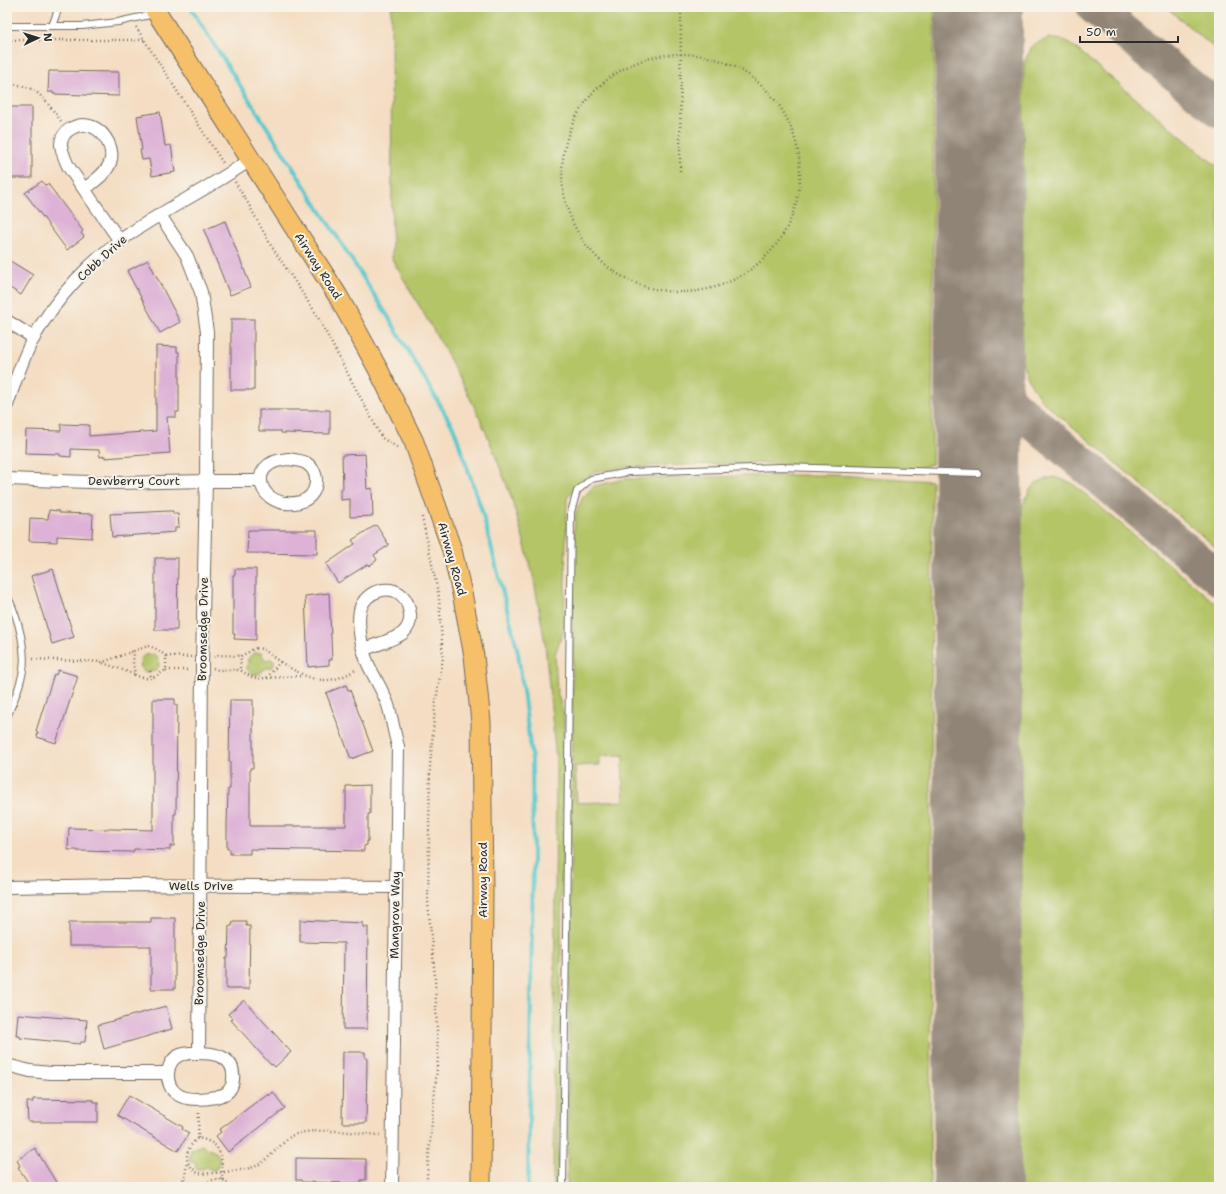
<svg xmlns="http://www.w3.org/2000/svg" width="1226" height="1194" font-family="'Shantell Sans',sans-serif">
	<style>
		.green { fill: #b4c568; stroke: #70784a; fill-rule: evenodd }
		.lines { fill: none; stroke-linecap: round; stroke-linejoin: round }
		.stream { stroke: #5bc8ce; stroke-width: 4 }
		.taxiway { stroke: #908476; stroke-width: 35 }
		.runway { stroke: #908476; stroke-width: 88 }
		.building { fill: #ddb2d6 }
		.lane-casing { stroke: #716960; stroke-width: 8 }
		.street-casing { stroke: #716960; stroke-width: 14 }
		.primary-casing { stroke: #716960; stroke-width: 21 }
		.path { stroke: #716960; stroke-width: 2.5; stroke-dasharray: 1 3; stroke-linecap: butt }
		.lane { stroke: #fff; stroke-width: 6 }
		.street { stroke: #fff; stroke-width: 12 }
		.primary { stroke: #f6c06b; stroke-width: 19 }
		.labels { text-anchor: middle; stroke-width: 4; stroke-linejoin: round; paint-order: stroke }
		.street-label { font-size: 12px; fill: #2b2b2b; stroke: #f7f3e8 }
	</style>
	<rect width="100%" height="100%" fill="#f7f3e8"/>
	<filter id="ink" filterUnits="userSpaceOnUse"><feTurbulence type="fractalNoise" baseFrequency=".025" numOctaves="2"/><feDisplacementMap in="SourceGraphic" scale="8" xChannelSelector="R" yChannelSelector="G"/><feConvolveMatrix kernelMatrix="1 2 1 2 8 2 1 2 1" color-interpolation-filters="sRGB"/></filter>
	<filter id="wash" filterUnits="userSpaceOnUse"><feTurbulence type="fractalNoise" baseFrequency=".012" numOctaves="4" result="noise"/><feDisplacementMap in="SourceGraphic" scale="16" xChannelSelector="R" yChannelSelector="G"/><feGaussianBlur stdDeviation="0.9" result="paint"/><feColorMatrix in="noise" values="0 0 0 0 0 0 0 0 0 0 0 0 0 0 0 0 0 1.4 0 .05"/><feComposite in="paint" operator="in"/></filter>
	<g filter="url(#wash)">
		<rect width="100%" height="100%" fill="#f4ddc2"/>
		<g class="green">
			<polygon points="391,7 934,7 932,464 916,469 750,463 626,467 597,471 579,482 567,498 564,629 555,654 557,691 564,715 558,1187 553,1187 556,760 545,643 533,575 517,517 509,491 488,437 475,408 445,350 392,259"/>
			<polygon points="1166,7 1219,7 1219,52"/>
			<path d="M 1049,38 L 1067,41 L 1219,168 L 1219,550 L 1042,401 C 1032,388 1026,376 1022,360 L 1024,62 L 1033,45 Z"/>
			<path d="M 782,475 L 835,475 L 932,481 L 930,1187 L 567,1187 L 574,531 L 576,512 L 583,497 L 594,486 L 625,479 ZM 624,755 L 624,763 L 622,764 L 624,801 L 577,803 L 575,766 L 600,765 L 600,756 Z"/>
			<path d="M 1054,477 L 1072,483 L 1219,606 L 1219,1187 L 1020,1187 L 1022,507 C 1031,487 1031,482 1054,477 Z"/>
			<polygon points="253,653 261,653 265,660 271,659 274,661 274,665 271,667 266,668 259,674 252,674 247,669 248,659"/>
			<polygon points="154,654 158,658 159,667 155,671 144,672 141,669 140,659 145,655"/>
			<polygon points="201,1145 217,1153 220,1162 215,1170 212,1170 206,1167 203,1169 197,1169 195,1163 189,1161 191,1150"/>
		</g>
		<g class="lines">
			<polyline class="stream" points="190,7 389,318 454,429 482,511 518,652 532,760 533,861 528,1187"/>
			<g class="taxiway">
				<polyline points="1094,7 1219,110"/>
				<polyline points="978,376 1219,578"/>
			</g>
			<polyline class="runway" points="977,1187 979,7"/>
		</g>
		<g id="blocks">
			<g class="building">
				<polygon points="49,71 119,72 119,96 53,94 53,92 48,92"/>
				<polygon points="8,107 32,107 32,178 9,178"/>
				<polygon points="160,112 165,146 171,145 175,172 152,176 149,159 142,160 140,150 142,150 137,116"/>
				<polygon points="42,181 45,185 48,184 83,231 81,233 84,237 67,250 25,193"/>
				<polygon points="225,221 251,287 230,295 204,230"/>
				<polygon points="7,259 33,275 21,295 7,286"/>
				<polygon points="148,260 180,322 160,333 127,271"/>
				<rect x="231" y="319" width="23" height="71"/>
				<polygon points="156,346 177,347 177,352 179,352 179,412 176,412 176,417 167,417 170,453 105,458 105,456 100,457 99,450 71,449 71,457 60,456 60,454 25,453 26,430 61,431 61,424 89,425 89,436 156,431"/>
				<polygon points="259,410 330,410 330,434 281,433 281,431 259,431"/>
				<polygon points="365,454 367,489 372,488 373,516 350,517 350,499 341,500 341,489 343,489 342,455"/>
				<polygon points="49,510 59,511 59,513 93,514 92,538 57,536 57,542 29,541 30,518 48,519"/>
				<polygon points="169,511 173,511 173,514 178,514 179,527 175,528 175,532 112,537 110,514"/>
				<polygon points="376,525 389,545 374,555 377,560 369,566 368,564 338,583 326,564 355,544 352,540"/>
				<polygon points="248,530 317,530 317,554 247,553"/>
				<polygon points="155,558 178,558 177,630 155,630"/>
				<polygon points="53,569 74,637 52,644 31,576"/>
				<polygon points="235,569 256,569 256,640 234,639 235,634 233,634 233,575 235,575"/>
				<polygon points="329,593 332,660 329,660 329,665 308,667 305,596"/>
				<polygon points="58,670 78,676 56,743 37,737 38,732 36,731 54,674 56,675"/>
				<polygon points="346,685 348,690 350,690 373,751 351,759 326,693"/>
				<polygon points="153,699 175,699 175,705 177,705 176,814 174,814 174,846 170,846 170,850 134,849 133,852 77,851 77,850 68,850 69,828 153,830"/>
				<polygon points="230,700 253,700 253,768 250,768 250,826 346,826 346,786 370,785 370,814 368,814 368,841 367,841 367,845 364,846 364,851 250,849 250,854 230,854 230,849 227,849 227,824 228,789 230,789 230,761 229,761"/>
				<polygon points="151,918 175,918 175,989 151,989 151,946 69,946 69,922 151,922"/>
				<polygon points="300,920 363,923 363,927 368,927 367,1029 343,1029 344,943 300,942"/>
				<polygon points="233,921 246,921 246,926 250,926 249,989 226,989 226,958 228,958 229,926 232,926"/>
				<polygon points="244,1000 291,1052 275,1067 272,1064 271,1065 231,1020 233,1019 228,1014"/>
				<polygon points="166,1006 172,1029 104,1049 98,1025"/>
				<polygon points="18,1014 87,1020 85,1042 81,1042 80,1044 20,1038 20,1036 16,1036"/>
				<polygon points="343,1052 365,1052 365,1058 367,1058 366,1123 342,1123"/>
				<polygon points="273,1092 285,1108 228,1152 216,1136 221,1132 219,1130 267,1094 269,1096"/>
				<polygon points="129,1095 183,1127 182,1129 189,1133 178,1151 117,1115"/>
				<polygon points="33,1099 93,1100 93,1102 98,1102 98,1122 28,1122 27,1102 33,1102"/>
				<polygon points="35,1148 59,1187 31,1187 18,1167 20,1166 17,1160"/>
				<polygon points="296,1158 366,1159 366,1180 361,1180 361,1183 302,1182 301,1180 296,1180"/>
			</g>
		</g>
	</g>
	<g filter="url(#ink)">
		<use href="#blocks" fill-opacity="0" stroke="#716960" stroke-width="1"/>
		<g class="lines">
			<g class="lane-casing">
				<g id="lane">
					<polyline points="7,26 82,26 118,22 154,14"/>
					<polyline points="52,26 59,7"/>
					<path d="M 7,595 C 18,617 29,655 21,679 C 18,692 12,705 7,717"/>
					<polyline points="563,1187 571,512 577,491 591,479 629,472 781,467 978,473"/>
				</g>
			</g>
			<g class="street-casing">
				<g id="street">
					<path d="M 85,189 C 94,181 106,174 110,163 C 115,150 105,132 93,127 C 79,121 61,130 61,145 C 62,153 65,159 68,166 L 120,241"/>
					<polyline points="160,215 187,256 201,292 207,332 206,481 202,664 199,1053"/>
					<polyline points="7,321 34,338"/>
					<path d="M 7,405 C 15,382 22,359 34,337 C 56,298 91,260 128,235 C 167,208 211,187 250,160"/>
					<path d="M 288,459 C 294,460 300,460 306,463 C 322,473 318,497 300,502 C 260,512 242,462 288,459 Z"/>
					<polyline points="7,479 116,483 206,481 260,481"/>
					<path d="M 364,649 C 375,645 394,640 403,633 C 408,628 411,621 410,614 C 409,609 408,603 405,599 C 393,582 365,590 360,610 C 357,625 362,650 368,664 C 374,677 383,691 388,705 C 392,718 394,733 398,746 L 392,1187"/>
					<polyline points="7,887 121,885 395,887"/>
					<path d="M 189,1053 C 201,1053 215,1052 225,1059 C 236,1066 236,1087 225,1094 C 223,1095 218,1096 216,1097 C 205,1099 186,1101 177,1094 C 164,1085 165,1061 180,1055 C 182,1054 186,1054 189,1053 Z"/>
					<polyline points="7,1065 30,1071 51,1073 167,1073"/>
				</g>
			</g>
			<g class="primary-casing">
				<polyline id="primary" points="153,7 338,296 379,371 414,442 452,550 463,598 474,656 481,722 483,889 481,1187"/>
			</g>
			<g class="path">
				<polyline points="136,27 223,163"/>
				<polyline points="7,40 144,40"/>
				<circle cx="681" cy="173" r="119"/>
				<path d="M 7,84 C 37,84 44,99 61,121"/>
				<polyline points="680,171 681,7"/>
				<polyline points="235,182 249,205 270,244 315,312 382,438 397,447"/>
				<polyline points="422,517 439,597 443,658 435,707 430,766 428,902 435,977 438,1057 427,1175 427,1187"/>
				<path d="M 148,646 L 155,648 L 166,656 L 166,670 C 153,678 149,681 135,675 L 133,664 L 134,651 Z"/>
				<path d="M 256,648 L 263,649 L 280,662 L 267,678 C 253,679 251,677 240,670 L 241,656 Z"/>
				<polyline points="166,656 191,657"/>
				<polyline points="214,657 218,655 241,656"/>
				<polyline points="33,659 103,662 134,651"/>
				<path d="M 280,662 C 309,679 325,689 357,669"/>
				<polyline points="103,663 134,674"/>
				<polyline points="213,668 218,670 240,670"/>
				<polyline points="166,670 190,670"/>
				<polyline points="150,671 151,678"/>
				<polyline points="267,678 302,676"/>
				<polyline points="198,1138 199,1111"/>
				<polyline points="185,1178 190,1187"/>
				<path d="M 223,1180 C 221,1157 224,1143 198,1138 C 189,1146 182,1156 191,1167 C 192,1168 196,1172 198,1173 C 205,1175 248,1170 256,1166 C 267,1161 281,1144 291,1136 C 312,1126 356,1133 380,1135"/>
				<polyline points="173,1187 185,1178 187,1161"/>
				<path d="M 202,1187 C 211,1178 223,1175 230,1187"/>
			</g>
			<use href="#lane" class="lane"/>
			<use href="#street" class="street"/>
			<use href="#primary" class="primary"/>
		</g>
	</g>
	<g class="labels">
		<g class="street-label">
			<text transform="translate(102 258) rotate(-42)" y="4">Cobb Drive</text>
			<text transform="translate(318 266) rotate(57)" y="4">Airway Road</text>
			<text x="134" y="485">Dewberry Court</text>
			<text transform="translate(452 559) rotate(74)" y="4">Airway Road</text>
			<text transform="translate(203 629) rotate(-89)" y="4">Broomsedge Drive</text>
			<text transform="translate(483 880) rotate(-90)" y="4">Airway Road</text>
			<text x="201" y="890">Wells Drive</text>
			<text transform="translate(395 915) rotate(-89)" y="4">Mangrove Way</text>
			<text transform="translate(200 953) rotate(-89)" y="4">Broomsedge Drive</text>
		</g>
	</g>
	<rect width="1226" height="1194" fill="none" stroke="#f7f3e8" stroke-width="24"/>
	<g transform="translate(38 38) rotate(86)" stroke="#f7f3e8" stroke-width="3" paint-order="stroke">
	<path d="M0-3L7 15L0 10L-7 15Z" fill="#2b2b2b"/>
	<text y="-6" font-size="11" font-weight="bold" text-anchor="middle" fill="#2b2b2b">N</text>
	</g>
	<path d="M1080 36v6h98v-6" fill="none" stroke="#2b2b2b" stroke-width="2"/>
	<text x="1086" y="36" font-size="12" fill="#2b2b2b" stroke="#f7f3e8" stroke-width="3" paint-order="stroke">50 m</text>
</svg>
